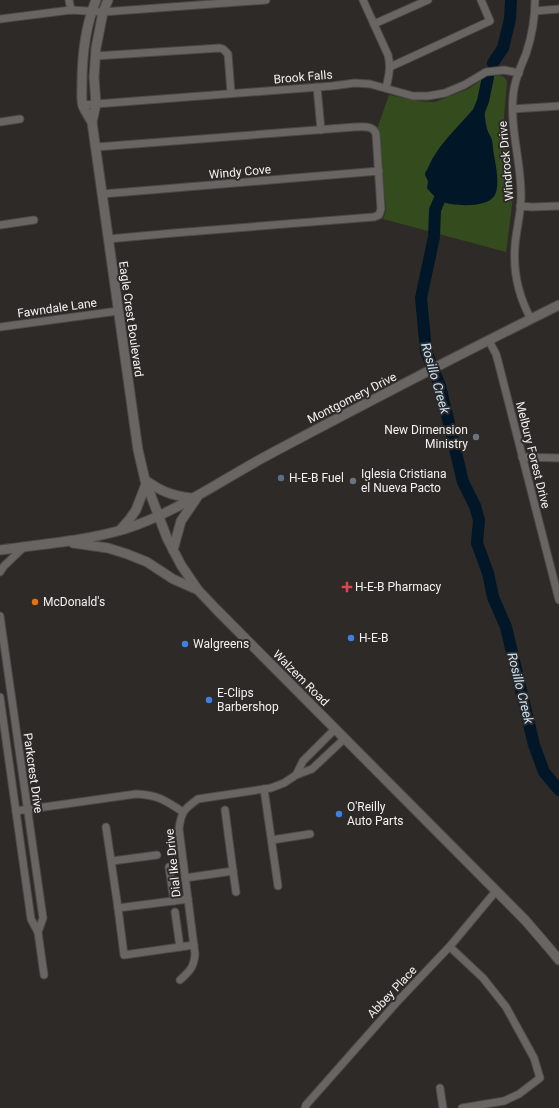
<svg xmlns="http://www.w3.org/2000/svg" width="559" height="1108" font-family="Roboto,sans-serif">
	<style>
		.green { fill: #344b1e }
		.water { fill: #011728 }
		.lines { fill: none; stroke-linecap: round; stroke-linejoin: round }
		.river { stroke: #011728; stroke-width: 12 }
		.street-casing { stroke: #4b4947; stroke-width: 9 }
		.secondary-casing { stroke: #4b4947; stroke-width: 11 }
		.street { stroke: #696563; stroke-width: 7 }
		.secondary { stroke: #696563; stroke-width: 9 }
		.worship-dot { fill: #6b7280; stroke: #2d2a28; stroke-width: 1.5 }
		.service-dot { fill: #5c6f8a; stroke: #2d2a28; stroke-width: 1.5 }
		.health-dot { fill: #e0444e; stroke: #2d2a28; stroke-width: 1.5 }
		.food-dot { fill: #e8710a; stroke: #2d2a28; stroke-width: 1.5 }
		.shop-dot { fill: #3f7fe0; stroke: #2d2a28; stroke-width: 1.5 }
		.labels { text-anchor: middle; stroke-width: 4; stroke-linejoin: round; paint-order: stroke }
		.street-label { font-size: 12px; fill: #f4f2f1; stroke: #2d2a28 }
		.poi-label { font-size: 12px; fill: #f4f2f1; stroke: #2d2a28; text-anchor: start }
		.water-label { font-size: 13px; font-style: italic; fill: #c6e1f8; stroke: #2d2a28 }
	</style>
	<rect width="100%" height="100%" fill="#2d2a28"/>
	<path class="green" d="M 499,75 C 503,76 506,78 507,82 L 504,117 L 513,196 L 511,214 L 506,252 L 383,219 L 386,210 L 379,135 L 377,129 L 389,95 L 419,101 L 429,102 L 435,102 L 468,89 L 477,83 L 483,78 Z"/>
	<path class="water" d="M 480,101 L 483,101 L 485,104 C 484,112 485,121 487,129 C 488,133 491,136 492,140 C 493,145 493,150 494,155 C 496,166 500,185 495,195 C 488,207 463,206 451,204 C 441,203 433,196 427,188 L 428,182 C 428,180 425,176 425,174 C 425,172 427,170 428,168 C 439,142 462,124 480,101 Z"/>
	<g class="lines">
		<g class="river">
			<polyline points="493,63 503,48 510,19 511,0"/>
			<polyline points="477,116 483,101 488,77"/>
			<polyline points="446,184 435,210 434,237 421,298 426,351 440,386 463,482 475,506 479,520 477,543 488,573 493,597 506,627 534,745 544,772 559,790"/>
		</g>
		<g class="street-casing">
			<g id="street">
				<polyline points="69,0 71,10"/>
				<path d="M 363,0 L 388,55 C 391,66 389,76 386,88"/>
				<polyline points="535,11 559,9"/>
				<polyline points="0,19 71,10 103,12 266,0"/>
				<polyline points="374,24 428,0"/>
				<polyline points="95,56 220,48 223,49 228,54 231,93"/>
				<polyline points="390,67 490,21 481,0"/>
				<polyline points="317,87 321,130"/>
				<polyline points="83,105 332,86 355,83 370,84 413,96 428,96 445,93 464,85 486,72 504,70 519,73"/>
				<polyline points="513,109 559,106"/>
				<polyline points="0,122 20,119"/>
				<path d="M 96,147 L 355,127 C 363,127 373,125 376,134 L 381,209 L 379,215 L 374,217 L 174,233 L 108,239"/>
				<polyline points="102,194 379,171"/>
				<polyline points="520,206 532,207 559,206"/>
				<polyline points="0,225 34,220"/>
				<path d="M 531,319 C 519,297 513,271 515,246 C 516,230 521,214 521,198 C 522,165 510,131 513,97 C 514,82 520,68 526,54 C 532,36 535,19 535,0"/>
				<polyline points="0,327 118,311"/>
				<polyline points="489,341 496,354 499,365 559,600"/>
				<polyline points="522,457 559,458"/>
				<polyline points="0,572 4,566 24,547"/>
				<polyline points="0,616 43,918 38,932"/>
				<polyline points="0,697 31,919 38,932 44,975"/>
				<polyline points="296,775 303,761 335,729"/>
				<polyline points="264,789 278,886"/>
				<path d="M 16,811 L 136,794 C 158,795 165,800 183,812"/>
				<polyline points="106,827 118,908 188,899"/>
				<polyline points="272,840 310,834"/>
				<polyline points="112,861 157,855"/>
				<polyline points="169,867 174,901"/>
				<polyline points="233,871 236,892"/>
				<polyline points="185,878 233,871 225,810"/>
				<polyline points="118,908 124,955 194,945"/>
				<polyline points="175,912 180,947"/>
				<polyline points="450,947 483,978 506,1007 534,1058 540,1078 519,1094 504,1101 462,1108"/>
				<path d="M 180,980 C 190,971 194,967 195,954 L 179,829 C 181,812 184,809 198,799 L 271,788 L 284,783 L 296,775 L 312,769 L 344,739"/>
				<polyline points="440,1088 443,1108"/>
				<polyline points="305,1108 306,1105 397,1002 451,945 496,891"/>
			</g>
		</g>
		<g class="secondary-casing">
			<g id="secondary">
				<polyline points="108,0 103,12 96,48 94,77 96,104 92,122 138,450 145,480 167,538 181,565 198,590 216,609 525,920 550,949 559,960"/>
				<path d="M 92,122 C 89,117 85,111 83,106 C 81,100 82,91 82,84 C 82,56 85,27 96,0"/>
				<path d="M 145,480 C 162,492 171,495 191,498"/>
				<polyline points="121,529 129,520 136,510 146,484"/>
				<polyline points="73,543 108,548 127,554 147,562 173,579 198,590"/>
				<path d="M 0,550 C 41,544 85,541 125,529 C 176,513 223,479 270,454 C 366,403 462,353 559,305"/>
				<polyline points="173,550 181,521 198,496"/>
			</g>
		</g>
		<use href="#street" class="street"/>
		<use href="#secondary" class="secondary"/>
	</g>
	<g class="worship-dot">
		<circle cx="476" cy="437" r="4"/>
		<circle cx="353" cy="481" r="4"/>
	</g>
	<circle class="service-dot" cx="281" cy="478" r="4"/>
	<path class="health-dot" d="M345 581h4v4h4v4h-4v4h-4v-4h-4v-4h4z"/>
	<circle class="food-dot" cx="35" cy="602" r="4"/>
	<g class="shop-dot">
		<circle cx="351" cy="638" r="4"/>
		<circle cx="185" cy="644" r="4"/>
		<circle cx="209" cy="700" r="4"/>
		<circle cx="339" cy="814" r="4"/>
	</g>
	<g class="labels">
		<g class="street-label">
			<text transform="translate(303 77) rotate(-5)" y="4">Brook Falls</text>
			<text transform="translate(506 161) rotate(-95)" y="4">Windrock Drive</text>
			<text transform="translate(240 172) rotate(-5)" y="4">Windy Cove</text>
			<text transform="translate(57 308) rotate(-8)" y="4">Fawndale Lane</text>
			<text transform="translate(131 319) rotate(82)" y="4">Eagle Crest Boulevard</text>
			<text transform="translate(352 398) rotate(-27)" y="4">Montgomery Drive</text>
			<text transform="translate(533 455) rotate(76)" y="4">Melbury Forest Drive</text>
			<text transform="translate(301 678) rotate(45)" y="4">Walzem Road</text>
			<text transform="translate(33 773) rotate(82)" y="4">Parkcrest Drive</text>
			<text transform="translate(173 863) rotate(-96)" y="4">Dial Ike Drive</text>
			<text transform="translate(392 992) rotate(-47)" y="4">Abbey Place</text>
		</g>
		<g class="poi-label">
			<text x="468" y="434" text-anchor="end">New Dimension<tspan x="468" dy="14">Ministry</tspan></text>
			<text x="361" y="478">Iglesia Cristiana<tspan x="361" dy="14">el Nueva Pacto</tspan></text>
			<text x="289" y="482">H-E-B Fuel</text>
			<text x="355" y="591">H-E-B Pharmacy</text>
			<text x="43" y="606">McDonald's</text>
			<text x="359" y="642">H-E-B</text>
			<text x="193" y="648">Walgreens</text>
			<text x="217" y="697">E-Clips<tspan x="217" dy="14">Barbershop</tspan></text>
			<text x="347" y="811">O'Reilly<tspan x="347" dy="14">Auto Parts</tspan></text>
		</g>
		<g class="water-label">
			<text transform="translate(436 378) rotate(74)" y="5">Rosillo Creek</text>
			<text transform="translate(521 688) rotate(76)" y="5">Rosillo Creek</text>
		</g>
	</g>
</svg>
